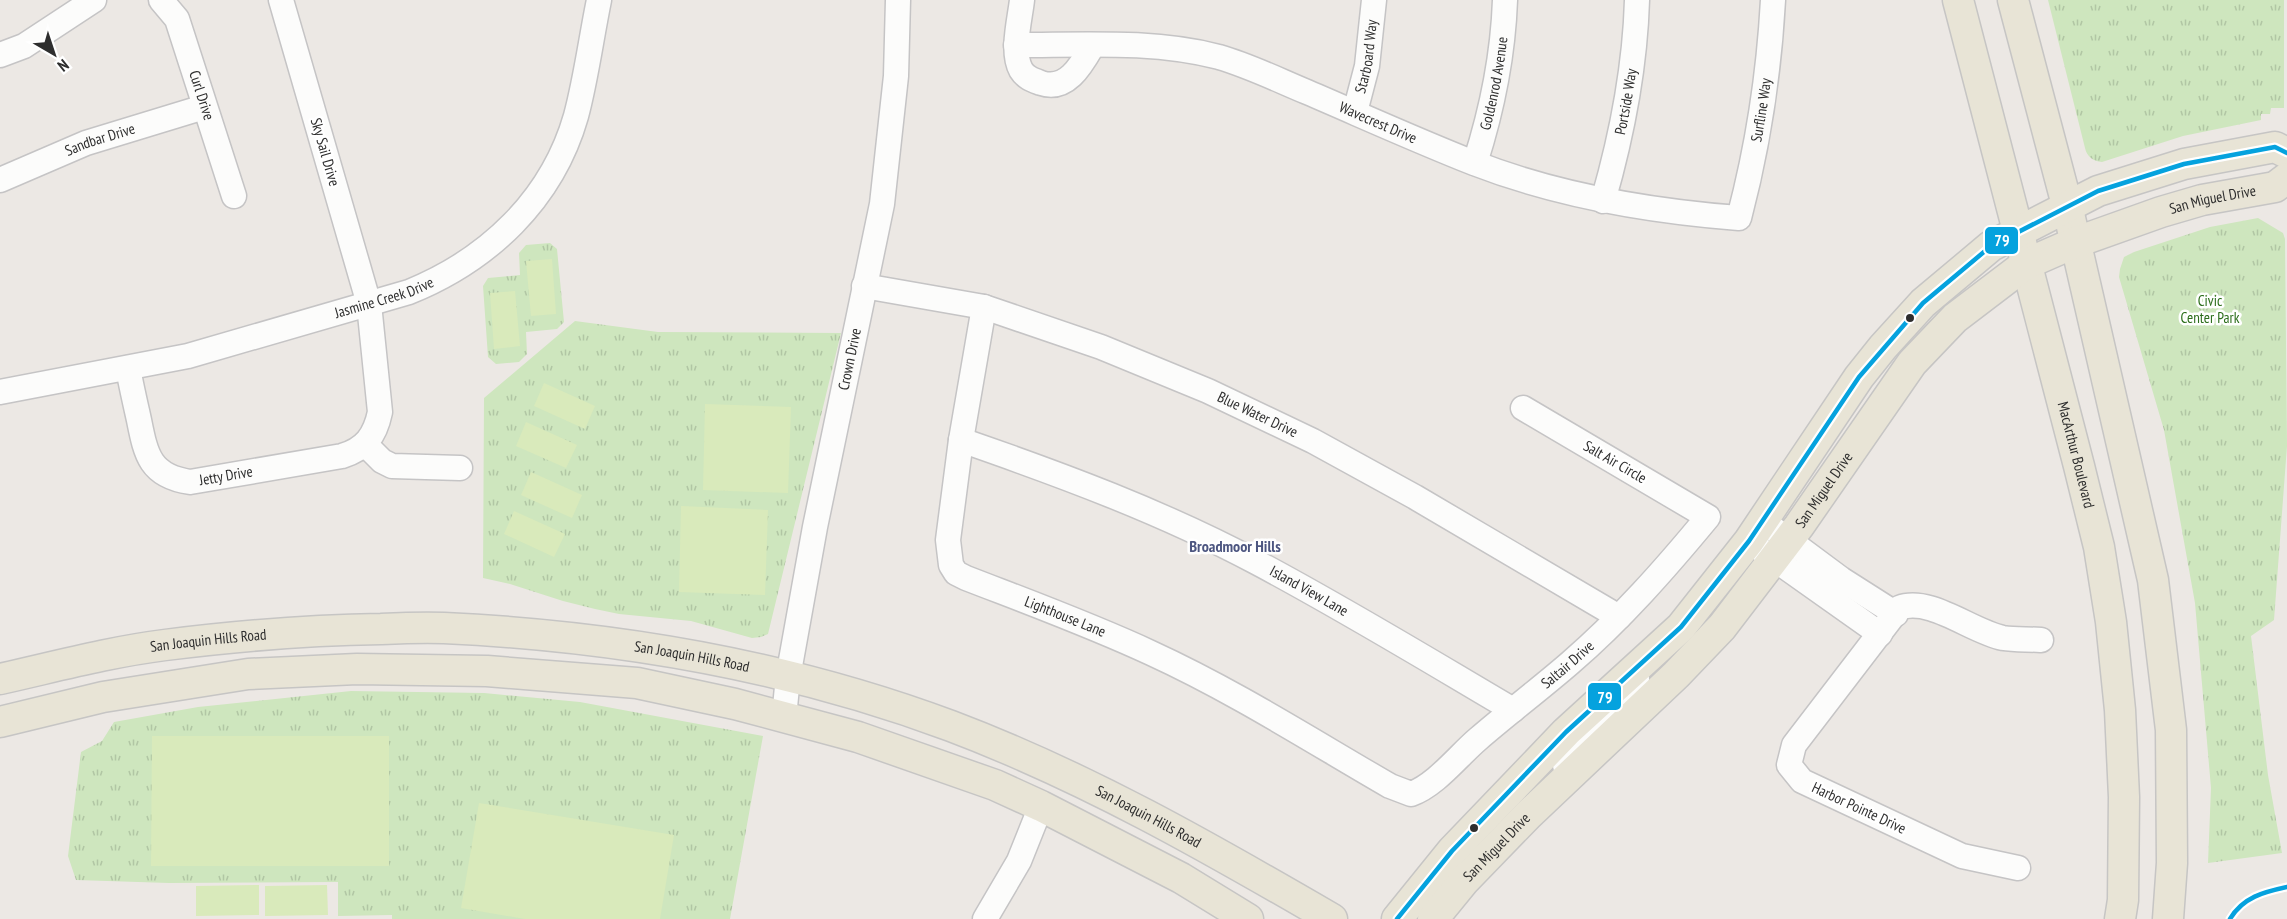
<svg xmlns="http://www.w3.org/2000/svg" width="2287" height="919" font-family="'PT Sans Narrow',sans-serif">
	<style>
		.grass { fill: url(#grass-tufts) }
		.pitch { fill: #d9eabb }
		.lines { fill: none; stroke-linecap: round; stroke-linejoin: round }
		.minor-casing { stroke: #c5c4c5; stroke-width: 27 }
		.major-casing { stroke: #c6c5c4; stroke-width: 33 }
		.minor { stroke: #fcfcfb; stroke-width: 24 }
		.major { stroke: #e8e4d6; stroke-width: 30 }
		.bus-1-casing { stroke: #fff; stroke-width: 9 }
		.bus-1 { stroke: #05a2de; stroke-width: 4.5 }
		.bus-dot { fill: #2e2e2e; stroke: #fff; stroke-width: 2 }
		.labels { text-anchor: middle; stroke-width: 5; stroke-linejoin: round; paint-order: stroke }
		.street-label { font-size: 15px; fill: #2e2e2e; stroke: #fff }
		.park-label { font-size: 15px; fill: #2c6e1b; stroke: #fff }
		.neighbourhood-label { font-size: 16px; font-weight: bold; fill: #4d5680; stroke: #fff }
		.line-badge { stroke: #fff; stroke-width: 2 }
		.badge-label { font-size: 16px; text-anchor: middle; font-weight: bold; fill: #fff }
	</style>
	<defs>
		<pattern id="grass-tufts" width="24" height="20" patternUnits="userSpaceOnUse" patternTransform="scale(1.5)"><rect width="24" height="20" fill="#cee6be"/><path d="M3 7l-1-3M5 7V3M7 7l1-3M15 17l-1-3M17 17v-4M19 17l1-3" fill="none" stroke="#b1c6a4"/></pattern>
	</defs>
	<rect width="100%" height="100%" fill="#ece8e4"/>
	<g class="grass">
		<path d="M 2048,0 L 2284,0 L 2284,108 L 2271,108 L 2270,114 L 2261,114 L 2261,120 L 2183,136 L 2102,162 C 2093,161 2087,157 2085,148 Z"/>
		<polygon points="2258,218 2283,233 2285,239 2287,446 2274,620 2251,636 2268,775 2282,853 2208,863 2211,788 2195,603 2164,430 2119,277 2120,269 2124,257 2134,252 2210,227"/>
		<polygon points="550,243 557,249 564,322 557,329 526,332 527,354 519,362 496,364 488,357 483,286 488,278 520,275 519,253 526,245"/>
		<polygon points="575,321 658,332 841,333 768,634 761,637 752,638 691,621 619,614 595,609 563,601 510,584 483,578 484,398"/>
		<polygon points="351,691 484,693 580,702 763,736 730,919 392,919 392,915 338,916 338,882 169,883 76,880 68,856 81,752 102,741 114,722 198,707"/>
	</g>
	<g class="pitch">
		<polygon points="552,259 556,314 531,316 526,261"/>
		<polygon points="515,291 520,346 494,349 490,293"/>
		<polygon points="544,383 595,406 585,429 534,406"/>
		<polygon points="705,404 791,407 788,493 703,490"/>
		<polygon points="526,422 577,445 566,468 516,446"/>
		<polygon points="531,472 582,495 572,518 521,495"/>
		<polygon points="681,506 768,510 765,595 679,592"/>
		<polygon points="514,511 565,534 554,557 504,534"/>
		<polygon points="152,736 389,736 389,866 151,866"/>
		<polygon points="479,803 674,835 660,919 525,919 461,908"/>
		<polygon points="259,885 259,915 196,916 196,886"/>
		<polygon points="327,885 328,915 265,916 265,886"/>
	</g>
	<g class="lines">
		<g class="minor-casing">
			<g id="minor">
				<path id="s1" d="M 161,0 L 177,19 L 234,196"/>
				<path d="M 1022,0 C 1020,19 1011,52 1021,70 C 1026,78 1033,80 1041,83 C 1067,92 1082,64 1093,45"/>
				<path id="s2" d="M 1016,45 C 1083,45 1154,40 1219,57 C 1250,66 1278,80 1307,92 C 1363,116 1418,141 1474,163 C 1559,196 1648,211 1739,218 C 1758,146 1769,74 1773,0"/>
				<polyline points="0,55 24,46 94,0"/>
				<path id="s3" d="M 1355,112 L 1367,66 L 1374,0"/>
				<path id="s4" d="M 1475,163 C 1492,110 1503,56 1505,0"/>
				<path id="s5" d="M 0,180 L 86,143 L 204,107"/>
				<path id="s6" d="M 1603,201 C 1622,135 1635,69 1637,0"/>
				<path id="s7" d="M 864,286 L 984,307 L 1101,347 L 1208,391 L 1313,441 L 1415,497 L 1619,617"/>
				<path id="s8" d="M 984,307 L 961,440 L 948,540 L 951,565 L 956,573 L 966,578 C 1028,602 1091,625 1151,653 C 1234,691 1312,741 1390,786 L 1411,794 C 1436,785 1458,756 1478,739 C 1508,713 1540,689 1570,663 C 1621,619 1665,569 1708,517 L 1523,408"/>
				<path id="s9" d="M 128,368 C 131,385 135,402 139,420 C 146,455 150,476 190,482 L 342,456 C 365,449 375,436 380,412 L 369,304 L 281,0"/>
				<path id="s10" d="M 0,392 L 188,356 L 409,292 C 488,260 552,200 576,116 C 586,79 591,39 599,0"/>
				<path id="s11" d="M 961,440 C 1062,475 1162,512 1256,562 C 1343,608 1428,660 1513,710"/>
				<polyline points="365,444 382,461 392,466 460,468"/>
				<polyline points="1763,521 1841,579 1896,614"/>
				<polyline points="1760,549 1880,634"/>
				<path id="s12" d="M 784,717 L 788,677 L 815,527 L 882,204 L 896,76 L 898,0"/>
				<polyline points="1568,777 1565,765 1571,752 1630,693 1637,679"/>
				<path d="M 2018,868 L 1962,856 L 1802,781 L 1789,765 L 1794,745 L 1899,608 C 1930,596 1972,632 2003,638 C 2015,640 2028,639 2041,640"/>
				<polyline points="985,919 1019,861 1041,806"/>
			</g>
		</g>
		<g class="major-casing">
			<g id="major">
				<path id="s13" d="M 1958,0 L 2079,466 L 2099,547 L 2111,622 L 2120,710 L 2124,797 L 2123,900 L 2120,919"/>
				<polyline points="2013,0 2067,205 2153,580 2171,730 2172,863 2168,919"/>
				<path id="s14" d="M 0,679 C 54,667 109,652 165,645 C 237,636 309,630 381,629 C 402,628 423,627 444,628 C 616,636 790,666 951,726 C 1086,777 1208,847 1332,919"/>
				<polyline points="0,722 103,697 248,674 357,669 487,671 637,683 735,704 858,737 995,785 1041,806 1181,878 1248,919"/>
				<polyline points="1397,919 1452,851 1566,732 1681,627 1749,541 1859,377 1883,347 1923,303 1991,246 2098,191 2184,164 2275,147 2287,153"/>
				<path id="s15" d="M 1433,919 L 1464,881 L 1528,815 L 1676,675 L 1722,627 L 1799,526 L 1912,363 L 1955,318 L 2026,264 L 2074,243 L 2161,212 L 2202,200 L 2275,187 L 2287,178"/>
			</g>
		</g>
		<use href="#minor" class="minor"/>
		<use href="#major" class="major"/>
		<g class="bus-1-casing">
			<g id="bus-1">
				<polyline points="1397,919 1452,851 1566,732 1681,627 1749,541 1859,377 1923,303 1991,246 2098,191 2184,164 2275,147 2287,153"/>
				<path d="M 2230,919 C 2243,897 2264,892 2287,887"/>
			</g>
		</g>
		<use href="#bus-1" class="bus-1"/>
	</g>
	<g class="bus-dot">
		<circle cx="1910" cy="318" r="5"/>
		<circle cx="1474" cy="828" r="5"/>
	</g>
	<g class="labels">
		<g class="street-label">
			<text dy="5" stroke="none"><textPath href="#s3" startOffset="57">Starboard Way</textPath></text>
			<text dy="5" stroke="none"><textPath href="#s4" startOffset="82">Goldenrod Avenue</textPath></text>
			<text dy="5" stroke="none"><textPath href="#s1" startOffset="105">Curl Drive</textPath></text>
			<text dy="5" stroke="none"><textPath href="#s6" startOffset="102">Portside Way</textPath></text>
			<text dy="5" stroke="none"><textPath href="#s2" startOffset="862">Surfline Way</textPath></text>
			<text dy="5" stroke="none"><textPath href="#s2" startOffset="376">Wavecrest Drive</textPath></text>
			<text dy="5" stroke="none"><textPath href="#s5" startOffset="108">Sandbar Drive</textPath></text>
			<text transform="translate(325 152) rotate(74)" y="5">Sky Sail Drive</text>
			<text dy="5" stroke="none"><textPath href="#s15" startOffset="1086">San Miguel Drive</textPath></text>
			<text dy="5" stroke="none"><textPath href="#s10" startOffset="396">Jasmine Creek Drive</textPath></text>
			<text dy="5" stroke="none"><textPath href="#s12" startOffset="364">Crown Drive</textPath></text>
			<text dy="5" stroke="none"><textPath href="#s7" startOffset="416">Blue Water Drive</textPath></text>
			<text dy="5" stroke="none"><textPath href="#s13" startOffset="470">MacArthur Boulevard</textPath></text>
			<text transform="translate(1615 462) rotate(30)" y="5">Salt Air Circle</text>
			<text dy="5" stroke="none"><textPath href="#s9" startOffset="178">Jetty Drive</textPath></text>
			<text dy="5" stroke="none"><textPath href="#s15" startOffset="582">San Miguel Drive</textPath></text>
			<text dy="5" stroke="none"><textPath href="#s11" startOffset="380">Island View Lane</textPath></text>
			<text dy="5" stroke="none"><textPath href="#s8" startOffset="388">Lighthouse Lane</textPath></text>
			<text dy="5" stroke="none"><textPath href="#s14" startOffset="212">San Joaquin Hills Road</textPath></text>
			<text dy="5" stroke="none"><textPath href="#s14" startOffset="698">San Joaquin Hills Road</textPath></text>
			<text dy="5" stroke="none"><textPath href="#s8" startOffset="981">Saltair Drive</textPath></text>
			<text transform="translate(1859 808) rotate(25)" y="5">Harbor Pointe Drive</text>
			<text dy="5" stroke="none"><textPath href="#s14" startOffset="1184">San Joaquin Hills Road</textPath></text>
			<text dy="5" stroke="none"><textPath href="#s15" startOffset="96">San Miguel Drive</textPath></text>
		</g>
		<g class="park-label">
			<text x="2210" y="306">Civic<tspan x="2210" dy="17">Center Park</tspan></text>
		</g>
		<g class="neighbourhood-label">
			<text x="1235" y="552">Broadmoor Hills</text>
		</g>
	</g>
	<g class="line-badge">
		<rect x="1984" y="226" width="35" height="29" rx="6" fill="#05a2de"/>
		<rect x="1587" y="682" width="35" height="29" rx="6" fill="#05a2de"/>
	</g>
	<g class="badge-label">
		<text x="2002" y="246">79</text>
		<text x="1605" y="703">79</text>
	</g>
	<g transform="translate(54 54) rotate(141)" stroke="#ffffff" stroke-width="4.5" paint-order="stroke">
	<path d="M0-4.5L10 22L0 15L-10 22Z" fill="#2e2e2e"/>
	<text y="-9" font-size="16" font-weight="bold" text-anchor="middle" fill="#2e2e2e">N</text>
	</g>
</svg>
